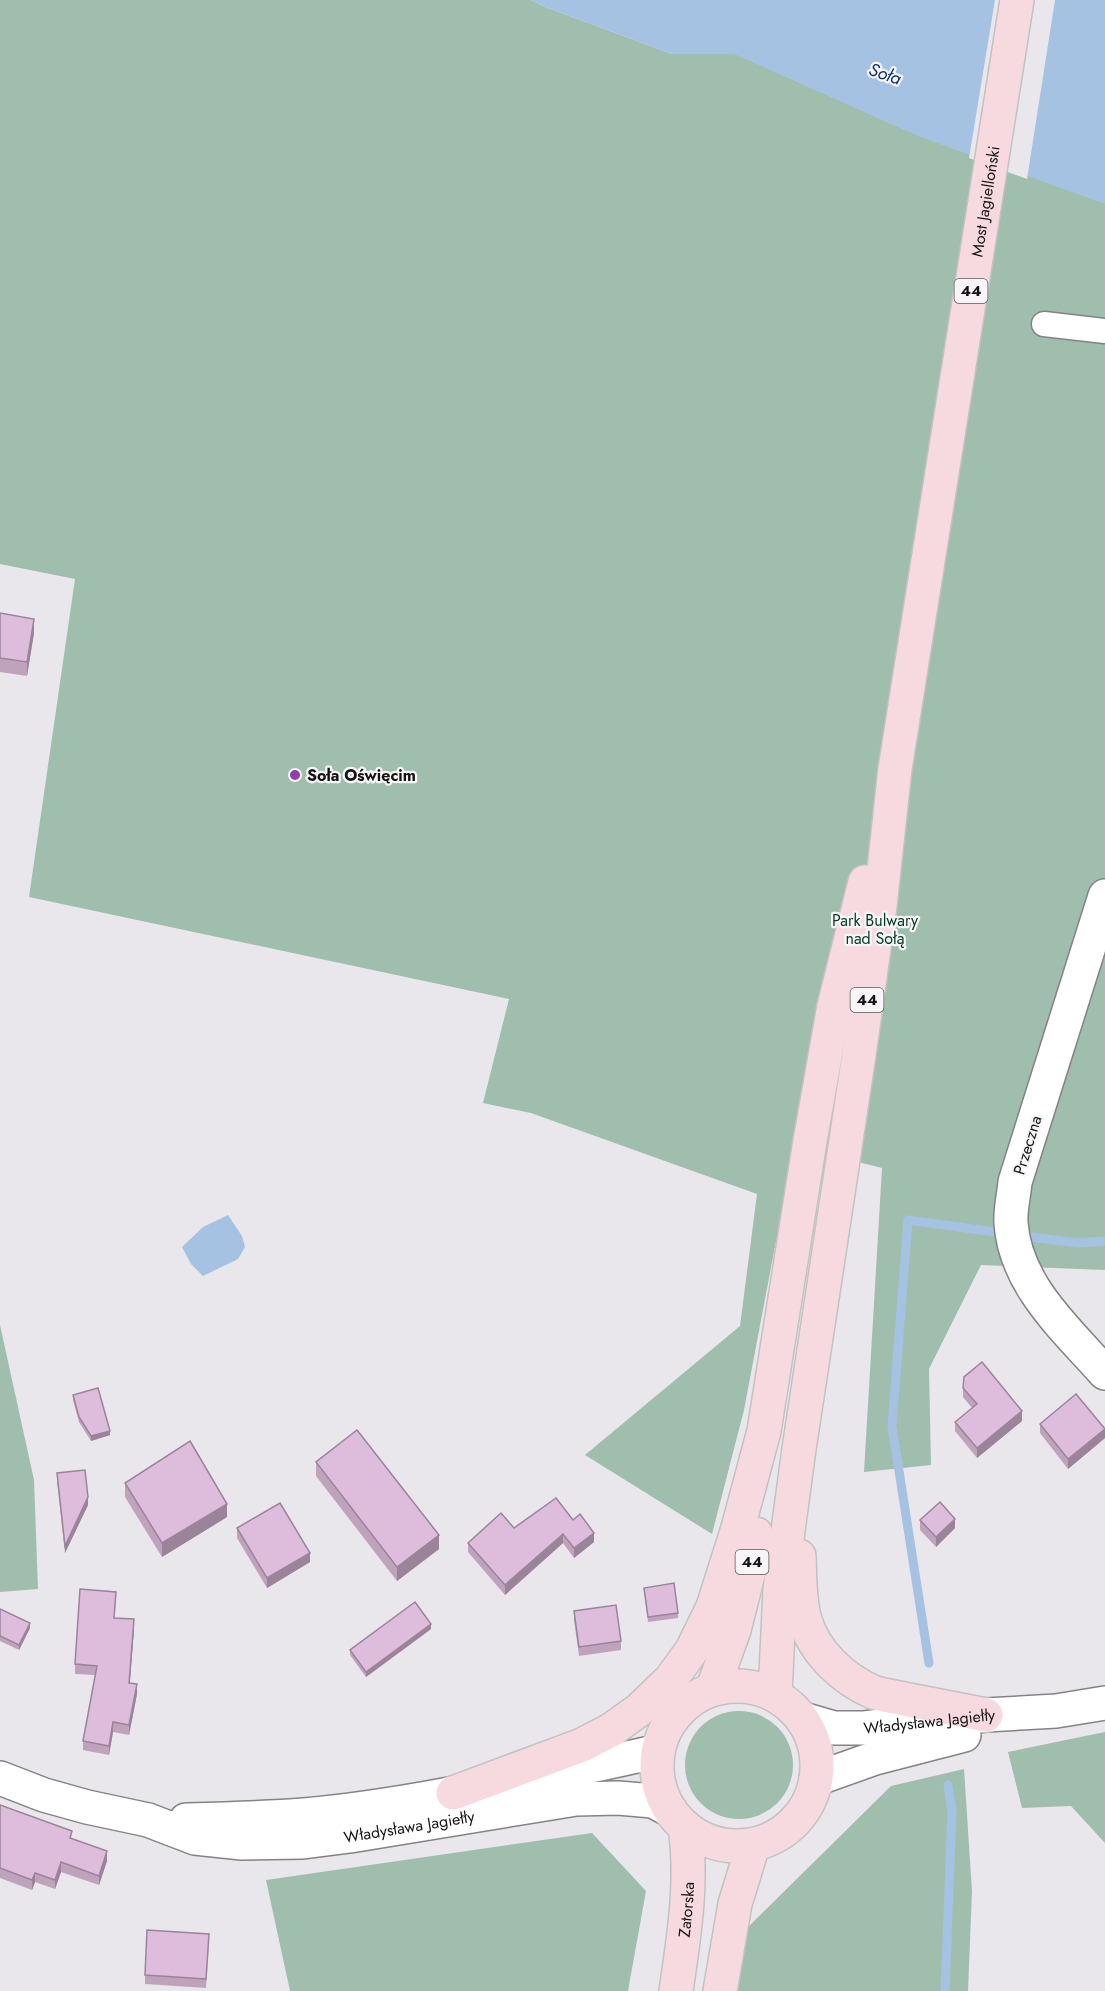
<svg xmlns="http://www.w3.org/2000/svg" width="1105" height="1991" font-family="Jost,sans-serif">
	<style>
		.green { fill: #a0bead }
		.water { fill: #a6c2e2 }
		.pier { fill: #e9e7eb }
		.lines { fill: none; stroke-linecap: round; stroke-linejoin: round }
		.stream { stroke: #a6c2e2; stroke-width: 9 }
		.pedestrian-casing { stroke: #848285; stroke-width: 27 }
		.minor-casing { stroke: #848285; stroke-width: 36 }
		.tertiary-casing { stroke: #848285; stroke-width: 36 }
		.primary-casing { stroke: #c2c2c2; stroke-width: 36 }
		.pedestrian { stroke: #fff; stroke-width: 24 }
		.minor { stroke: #fff; stroke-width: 33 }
		.tertiary { stroke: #fff; stroke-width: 33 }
		.primary { stroke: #f7dae0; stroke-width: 33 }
		.wall { fill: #bfa3bd }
		.shaded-wall { fill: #9b849a }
		.building { fill: #debddc; stroke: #9b849a; stroke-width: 1.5 }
		.poi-dot { fill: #8f3ead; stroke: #f7f5f8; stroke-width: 2 }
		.labels { text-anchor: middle; stroke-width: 4.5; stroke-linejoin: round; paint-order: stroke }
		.shield { fill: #f7f5f8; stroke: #595859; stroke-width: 1.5 }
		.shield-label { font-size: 15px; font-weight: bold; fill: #151415 }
		.street-label { font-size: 16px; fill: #151415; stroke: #f7f5f8 }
		.poi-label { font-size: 16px; font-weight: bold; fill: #151415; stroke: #f7f5f8; text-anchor: start }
		.park-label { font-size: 16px; fill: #003923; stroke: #f7f5f8 }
		.water-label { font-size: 18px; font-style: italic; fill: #0d3760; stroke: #f7f5f8 }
	</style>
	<rect width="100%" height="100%" fill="#e9e7eb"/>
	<g class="green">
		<polygon points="0,0 531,0 548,8 672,54 720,54 1105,0 1105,1270 981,1265 929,1369 931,1465 864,1472 882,1168 794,1146 744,1410 712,1534 585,1455 740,1326 757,1194 531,1113 483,1103 509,999 29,897 75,579 0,564"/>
		<polygon points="0,1325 34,1480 38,1589 0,1592"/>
		<circle cx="739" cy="1765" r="54"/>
		<polygon points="1105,1732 1105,1843 1071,1806 1022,1808 1008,1752"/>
		<polygon points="964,1769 972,1891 968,1991 735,1991 744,1931 891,1786"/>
		<polygon points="592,1833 646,1891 628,1991 290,1991 266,1880"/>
	</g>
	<g class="water">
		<polygon points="531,0 1105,0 1105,204 918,136 734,54 672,54 548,8"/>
		<polygon points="228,1215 242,1236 245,1247 238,1259 203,1276 191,1264 182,1247 203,1227"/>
	</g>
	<polygon class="pier" points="995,0 1055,0 1027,179 969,158"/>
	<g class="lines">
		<g class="stream">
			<polyline points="1031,1237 1078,1243 1105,1241"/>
			<polyline points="929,1663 892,1426 908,1220 995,1232"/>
			<polyline points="945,1991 952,1811 948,1785"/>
		</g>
		<g class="pedestrian-casing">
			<polyline id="pedestrian" points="1044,324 1105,331"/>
		</g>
		<g class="minor-casing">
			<path id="minor" d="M 1105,896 L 1015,1182 C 1014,1195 1010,1210 1011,1223 C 1015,1285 1067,1330 1105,1373"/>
		</g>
		<g class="tertiary-casing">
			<g id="tertiary">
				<path id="s1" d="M 803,1719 L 834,1728 L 864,1728 L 986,1715 L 1056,1711 L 1105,1703"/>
				<path id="s2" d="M 0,1778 L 44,1795 L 87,1807 L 148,1820 L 195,1838 L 242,1843 L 303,1842 L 350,1836 L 576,1799 L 618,1798 L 653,1801 L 670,1810"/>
				<polyline points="816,1779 875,1758 964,1735"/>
				<path d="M 186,1820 C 225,1819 265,1818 304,1815 C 373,1809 443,1796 511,1782 C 560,1772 609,1763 658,1751"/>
			</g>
		</g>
		<g class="primary-casing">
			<g id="primary">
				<path d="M 799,1556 C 800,1577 799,1600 805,1620 C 814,1652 843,1679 873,1692 C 884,1696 898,1697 909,1700 C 935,1705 961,1710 986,1715"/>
				<circle cx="737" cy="1766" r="80"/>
				<polyline points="713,1688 734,1630 751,1563 756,1534"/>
				<path id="s3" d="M 775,1694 L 780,1590 L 799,1449 L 859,1055 L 880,906 L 895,769 L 1017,0"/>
				<polyline points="453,1793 582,1745 611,1730 639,1710 671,1679 692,1650 713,1607 738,1528 764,1431 810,1141 834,1006 865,882"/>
				<path id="s4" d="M 676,1991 C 684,1936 693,1882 685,1827"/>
				<polyline points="720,1991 735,1904 753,1845"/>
			</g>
		</g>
		<use href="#pedestrian" class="pedestrian"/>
		<use href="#minor" class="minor"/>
		<use href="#tertiary" class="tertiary"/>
		<use href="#primary" class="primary"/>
	</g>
	<g class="wall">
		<polygon points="0,613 34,633 27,676 0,672"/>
		<polygon points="963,1388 1022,1421 977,1458 955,1431 955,1422 972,1408 963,1397"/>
		<polygon points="73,1395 110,1435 91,1441 79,1422 73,1400"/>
		<polygon points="1040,1424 1105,1438 1068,1469 1040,1433"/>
		<polygon points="316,1462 439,1549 397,1581 316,1476"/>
		<polygon points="57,1473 88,1505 65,1553 57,1481"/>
		<polygon points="125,1483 227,1517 162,1557 125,1497"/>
		<polygon points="573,1520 594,1542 574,1558 563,1543 505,1595 468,1552 468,1543 514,1528"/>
		<polygon points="920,1520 955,1528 936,1547 920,1530"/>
		<polygon points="237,1528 310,1562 267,1588 237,1538"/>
		<polygon points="644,1588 678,1613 678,1618 648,1622"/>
		<polygon points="116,1601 114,1618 134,1629 130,1683 137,1694 129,1735 113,1732 109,1755 83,1750 83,1741 95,1675 75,1674 75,1664"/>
		<polygon points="0,1609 30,1628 19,1650 0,1641"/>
		<polygon points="574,1611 621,1641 621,1650 579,1656 574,1620"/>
		<polygon points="431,1629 366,1677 350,1655 350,1650"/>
		<polygon points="0,1805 72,1839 107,1861 99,1885 61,1872 55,1889 35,1882 32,1890 0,1878"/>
		<polygon points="209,1943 206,1988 145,1984 145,1975"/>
	</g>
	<g class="shaded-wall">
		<polygon points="34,619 34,633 27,676 27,662"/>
		<polygon points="1022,1411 1022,1421 977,1458 977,1448"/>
		<polygon points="1105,1429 1105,1438 1068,1469 1068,1459"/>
		<polygon points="110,1431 110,1435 91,1441 91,1436"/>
		<polygon points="88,1497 88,1505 65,1553 65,1546"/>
		<polygon points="227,1504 227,1517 162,1557 162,1543"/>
		<polygon points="955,1519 955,1528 936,1547 936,1537"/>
		<polygon points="594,1533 594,1542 574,1558 574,1548"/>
		<polygon points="563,1534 563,1543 505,1595 505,1585"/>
		<polygon points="439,1535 439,1549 397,1581 397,1567"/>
		<polygon points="310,1553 310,1562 267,1588 267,1578"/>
		<polygon points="134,1619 134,1629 129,1692 129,1683"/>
		<polygon points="30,1623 30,1628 19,1650 19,1645"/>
		<polygon points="431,1624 431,1629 366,1677 366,1672"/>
		<polygon points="137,1684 137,1694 129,1735 129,1725"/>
		<polygon points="113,1722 113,1732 109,1755 109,1746"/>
		<polygon points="107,1851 107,1861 99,1885 99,1876"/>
		<polygon points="61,1862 61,1872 55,1889 55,1880"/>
		<polygon points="35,1873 35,1882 32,1890 32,1880"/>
	</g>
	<g class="building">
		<polygon points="0,613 34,619 27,662 0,658"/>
		<polygon points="982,1362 1022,1411 977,1448 955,1422 977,1404 963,1388 964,1377"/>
		<polygon points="98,1388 110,1431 91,1436 79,1417 73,1395"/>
		<polygon points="1076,1394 1105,1429 1068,1459 1040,1424"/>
		<polygon points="357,1430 439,1535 397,1567 316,1462"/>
		<polygon points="190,1441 227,1504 162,1543 125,1483"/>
		<polygon points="85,1470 88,1497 65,1546 57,1473"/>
		<polygon points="556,1498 573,1520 580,1514 594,1533 574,1548 563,1534 505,1585 468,1543 501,1513 514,1528"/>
		<polygon points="940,1502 955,1519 936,1537 920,1520"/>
		<polygon points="280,1503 310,1553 267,1578 237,1528"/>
		<polygon points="674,1583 678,1613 648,1617 644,1588"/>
		<polygon points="80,1589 116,1592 114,1618 134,1619 129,1683 137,1684 129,1725 113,1722 109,1746 83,1741 97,1666 75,1664"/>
		<polygon points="415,1602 431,1624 366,1672 350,1650"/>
		<polygon points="616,1605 621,1641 579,1647 574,1611"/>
		<polygon points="0,1609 30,1623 19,1645 0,1636"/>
		<polygon points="0,1805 72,1831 70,1838 107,1851 99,1876 61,1862 55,1880 35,1873 32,1880 0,1868"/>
		<polygon points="147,1930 209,1934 206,1979 145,1975"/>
	</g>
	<circle class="poi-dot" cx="295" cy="775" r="6"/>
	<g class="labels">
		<g class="shield">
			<rect x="954.5" y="279" width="33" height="24" rx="4.5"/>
			<rect x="850.5" y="988" width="33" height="24" rx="4.5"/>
			<rect x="735.5" y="1550" width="33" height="24" rx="4.5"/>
		</g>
		<g class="shield-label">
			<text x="971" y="296">44</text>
			<text x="867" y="1005">44</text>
			<text x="752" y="1567">44</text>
		</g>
		<g class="street-label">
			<text dy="6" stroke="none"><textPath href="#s3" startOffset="1508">Most Jagielloński</textPath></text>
			<text transform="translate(1027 1145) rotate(-73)" y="6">Przeczna</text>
			<text dy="6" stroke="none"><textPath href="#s1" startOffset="128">Władysława Jagiełły</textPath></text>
			<text dy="6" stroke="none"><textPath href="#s2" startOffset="420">Władysława Jagiełły</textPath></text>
			<text dy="6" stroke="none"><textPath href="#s4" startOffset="82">Zatorska</textPath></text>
		</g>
		<g class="poi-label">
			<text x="307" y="781">Soła Oświęcim</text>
		</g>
		<g class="park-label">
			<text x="875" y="926">Park Bulwary<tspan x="875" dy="18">nad Sołą</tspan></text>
		</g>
		<g class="water-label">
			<text transform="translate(885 74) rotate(19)" y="6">Soła</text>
		</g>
	</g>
</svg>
